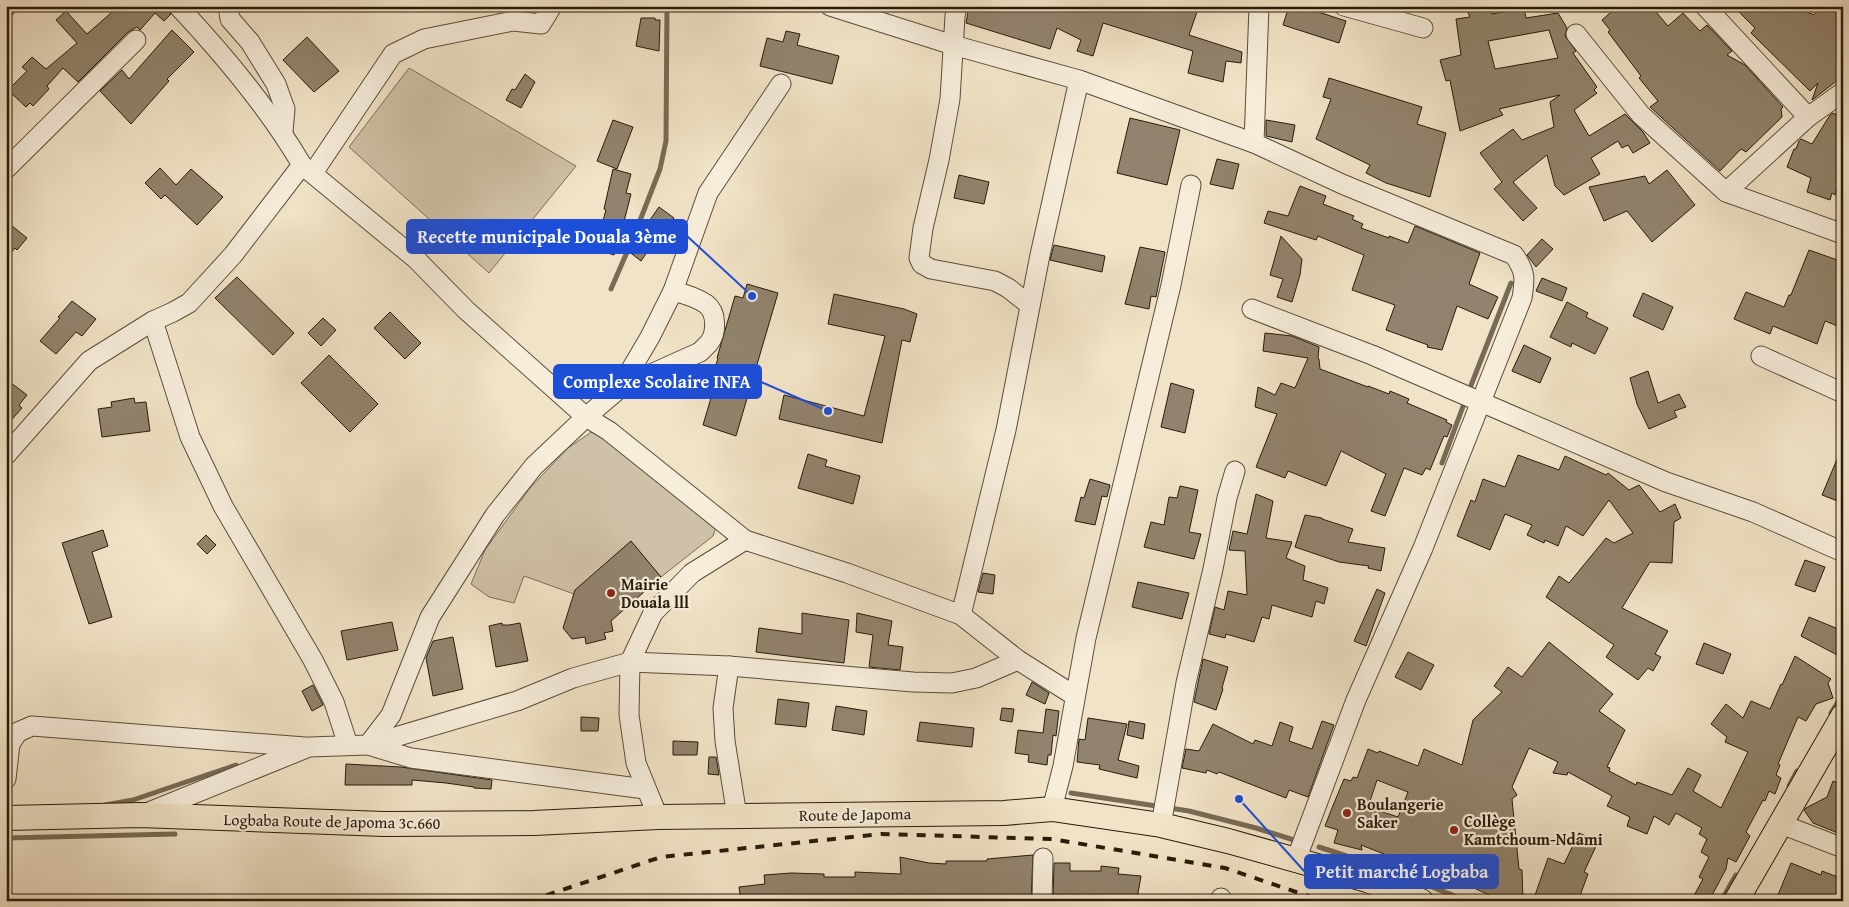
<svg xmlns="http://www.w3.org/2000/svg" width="1849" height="907" font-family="'Gentium Book Plus',serif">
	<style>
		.green { fill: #cfc1a7; stroke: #7c6e59 }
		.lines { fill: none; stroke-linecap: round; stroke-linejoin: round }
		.stream { stroke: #786a55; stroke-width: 5 }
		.building { fill: #91836d; stroke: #291b0b; fill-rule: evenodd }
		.minor-casing { stroke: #5b4d3a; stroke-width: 21 }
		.major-casing { stroke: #291b0b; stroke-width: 26 }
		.minor { stroke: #f6eddb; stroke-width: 19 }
		.major { stroke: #f1e3c7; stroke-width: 24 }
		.rail { stroke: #291b0b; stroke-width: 4; stroke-dasharray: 9 9; stroke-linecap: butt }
		.poi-dot { fill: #8f2418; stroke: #f6eddb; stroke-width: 2 }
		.labels { text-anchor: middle; stroke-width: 4.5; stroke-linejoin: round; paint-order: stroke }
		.poi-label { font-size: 16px; font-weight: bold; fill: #291b0b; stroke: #f6eddb; text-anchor: start }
		.street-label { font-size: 16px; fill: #291b0b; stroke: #f6eddb }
		.leader { fill: none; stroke: #1d4ed8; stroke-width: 2 }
		.callout-dot { fill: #1d4ed8; stroke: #f6eddb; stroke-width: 2 }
		.callout { fill: #1d4ed8; stroke: #1d4ed8; stroke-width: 2 }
		.callout-label { font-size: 18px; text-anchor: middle; font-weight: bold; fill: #fff }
	</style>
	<rect width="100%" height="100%" fill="#f1e3c7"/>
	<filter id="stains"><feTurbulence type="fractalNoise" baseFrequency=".004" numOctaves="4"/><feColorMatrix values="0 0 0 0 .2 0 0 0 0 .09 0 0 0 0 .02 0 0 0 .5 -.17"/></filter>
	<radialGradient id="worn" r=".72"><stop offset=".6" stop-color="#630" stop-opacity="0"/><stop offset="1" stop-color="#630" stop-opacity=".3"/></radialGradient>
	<g class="green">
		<polygon points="409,68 576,166 489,273 349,147"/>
		<polygon points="597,428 615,439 649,475 716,527 713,536 661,577 574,594 524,576 514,603 489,597 471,584 485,550 530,488 568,448"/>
	</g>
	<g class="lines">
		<g class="stream">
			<polyline points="611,289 634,236 660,169 666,141 667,6"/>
			<polyline points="1470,388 1511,283"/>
			<polyline points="1442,463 1465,401"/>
			<polyline points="1831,713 1843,694"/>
			<polyline points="1789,786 1797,771"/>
			<polyline points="1071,793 1189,811 1256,828 1297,841"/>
			<polyline points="105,805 133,800 236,765"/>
			<polyline points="6,838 175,834"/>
			<path d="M 1319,847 C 1369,863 1418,880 1466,901"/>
			<polyline points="1721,901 1736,875"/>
		</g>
	</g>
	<g class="building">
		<polygon points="119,6 165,6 171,14 164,21 155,13 140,30 137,27 128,32 78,82 63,68 47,86 49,89 33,106 30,103 26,107 8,90 27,71 22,67 32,57 46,69 77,43 56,20 66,11 87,34"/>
		<polygon points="969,6 1199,6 1189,35 1242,52 1241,63 1226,61 1223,82 1188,73 1193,51 1103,23 1093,56 1077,51 1081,40 1057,28 1050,49 966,23"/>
		<polygon points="1289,6 1300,6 1346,21 1339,43 1283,25"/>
		<path d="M 1465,6 L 1490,6 L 1492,14 L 1524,8 L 1526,18 L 1558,13 L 1567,28 L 1565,36 L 1576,51 L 1573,53 L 1597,87 L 1594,90 L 1597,93 L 1574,110 L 1589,136 L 1625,114 L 1643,132 L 1650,143 L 1633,153 L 1628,145 L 1622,148 L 1618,141 L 1591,158 L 1600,174 L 1564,195 L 1555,186 L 1547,155 L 1513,182 L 1537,208 L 1523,221 L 1494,189 L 1502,182 L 1480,153 L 1513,129 L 1522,140 L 1554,127 L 1550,102 L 1560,95 L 1499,109 L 1503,115 L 1460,131 L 1450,80 L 1446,81 L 1440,60 L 1461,55 L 1456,19 L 1470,17 ZM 1549,30 L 1558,58 L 1495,69 L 1488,41 Z"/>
		<polygon points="1618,6 1651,6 1668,26 1683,13 1700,31 1707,25 1732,51 1727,55 1745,65 1783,107 1781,109 1782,117 1746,152 1741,149 1720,171 1650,107 1658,101 1639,78 1641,76 1608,32 1610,30 1602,20"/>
		<polygon points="1733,6 1801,6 1810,14 1811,13 1813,15 1823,6 1843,6 1843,76 1812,100 1818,83 1810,91 1751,33 1755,28"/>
		<polygon points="641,18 655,18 655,20 660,20 659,51 636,46"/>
		<polygon points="172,30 194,52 167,79 169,81 131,124 100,91 122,70 129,79"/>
		<polygon points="786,31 800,34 797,45 839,56 832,84 760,66 767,38 783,42"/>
		<polygon points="307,37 339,71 314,92 283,60"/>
		<polygon points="525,74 535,82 521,108 506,100 512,89 515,90"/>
		<polygon points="1329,78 1422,107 1417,124 1446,133 1430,197 1386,183 1366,173 1370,165 1316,139 1331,99 1323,97"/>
		<polygon points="1833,113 1843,118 1843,162 1838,177 1841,178 1835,195 1832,193 1830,200 1807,192 1811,178 1787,167 1794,149 1796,149 1799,141 1801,139 1812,144 1830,115"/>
		<polygon points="1130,118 1180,130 1167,185 1117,173"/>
		<polygon points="613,120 633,127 617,169 597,161"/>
		<polygon points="1266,120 1295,125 1292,142 1266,136"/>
		<polygon points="1217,159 1239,164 1233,189 1210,184"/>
		<polygon points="160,168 176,185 191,169 223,197 197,225 165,195 161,199 145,183"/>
		<polygon points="613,169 631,174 626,193 631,194 618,245 614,255 595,249 606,210 604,209"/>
		<polygon points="1667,170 1695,205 1652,242 1627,211 1604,221 1589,187 1645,176 1649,184"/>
		<polygon points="959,175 989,182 984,204 954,198"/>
		<polygon points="1300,186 1326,196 1323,204 1354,216 1352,219 1363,224 1361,228 1389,238 1389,236 1408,243 1415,226 1480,253 1469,284 1498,297 1488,319 1457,306 1442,350 1427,347 1428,345 1386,330 1395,305 1352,290 1364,255 1318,236 1316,240 1264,223 1268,211 1288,216"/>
		<polygon points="659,207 674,218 652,248 654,242 641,261 628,251"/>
		<polygon points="6,221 27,238 17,250 15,248 6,259"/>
		<polygon points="1281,236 1302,259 1300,275 1292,302 1277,297 1283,279 1270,275"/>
		<polygon points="1542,239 1553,249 1536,267 1527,255"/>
		<polygon points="1054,245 1105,256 1102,272 1050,260"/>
		<polygon points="1140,247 1165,252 1156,297 1151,296 1149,309 1125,304"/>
		<polygon points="1809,250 1843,262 1843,328 1825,321 1817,344 1773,326 1770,334 1734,319 1746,292 1784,307 1789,295 1791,295"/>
		<polygon points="237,277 294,333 273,355 215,298"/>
		<polygon points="1542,278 1567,288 1562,301 1536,291"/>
		<polygon points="747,284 778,293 736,436 703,425 716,381 712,380 718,358 717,358 735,296 743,298"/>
		<polygon points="1643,293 1673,307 1663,330 1633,316"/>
		<polygon points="834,294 904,309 917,314 910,342 902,340 882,443 779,419 784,395 864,416 885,336 828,324"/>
		<polygon points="72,301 96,319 82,336 76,332 56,354 40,341 60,318 58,317"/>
		<polygon points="1567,302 1588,313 1586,317 1608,328 1595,354 1572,343 1571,347 1550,337"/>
		<polygon points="390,312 421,343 405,359 374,328"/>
		<polygon points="323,318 336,330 321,346 308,333"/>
		<polygon points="1265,333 1292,336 1319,347 1318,358 1319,359 1320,369 1368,387 1368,386 1389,394 1390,391 1409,399 1407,403 1447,420 1446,422 1452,425 1447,437 1444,436 1430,470 1426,468 1422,475 1404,468 1385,516 1371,511 1386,474 1341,451 1326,486 1288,471 1285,478 1256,467 1277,414 1255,407 1258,387 1275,395 1281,383 1295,388 1308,358 1263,351"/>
		<polygon points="1524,345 1551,358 1540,383 1512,371"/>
		<polygon points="329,355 378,404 350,432 301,383"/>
		<polygon points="1648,371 1658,403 1679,394 1686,407 1674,411 1677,417 1649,429 1637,404 1630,378"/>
		<polygon points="6,379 27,395 19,405 22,408 6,426"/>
		<polygon points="1171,383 1194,390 1185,433 1161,427"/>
		<polygon points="134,398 135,403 146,402 150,431 102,437 98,409 112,407 111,402"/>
		<polygon points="1843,445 1843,503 1822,495"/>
		<polygon points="808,454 827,460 825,466 860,476 853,504 798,488"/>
		<polygon points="1518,455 1559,470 1565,456 1606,475 1608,473 1629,490 1639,485 1660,512 1675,504 1681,518 1674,522 1672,563 1650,562 1622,608 1668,631 1655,654 1661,657 1653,671 1648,668 1638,680 1606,657 1614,645 1546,597 1559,576 1569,583 1606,538 1614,543 1633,533 1609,500 1583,536 1566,526 1558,546 1545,540 1544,543 1527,535 1532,525 1505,514 1490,550 1457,536 1471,500 1475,502 1483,479 1505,487"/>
		<polygon points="1090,479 1110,485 1107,497 1102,496 1095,525 1075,521 1081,497 1084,498"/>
		<polygon points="1180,486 1198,490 1189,532 1201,534 1194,559 1144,547 1151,522 1164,525 1169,497 1177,498"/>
		<polygon points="1256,494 1273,501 1266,538 1292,542 1286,558 1305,566 1303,580 1328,588 1324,604 1316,601 1312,617 1272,605 1269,619 1262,617 1254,642 1226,634 1225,638 1209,634 1215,607 1224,610 1228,591 1247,595 1245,551 1229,550 1233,531 1247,534"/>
		<polygon points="1305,515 1322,518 1322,519 1353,529 1348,542 1385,548 1381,571 1368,568 1369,566 1339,562 1295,547"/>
		<polygon points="103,530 108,546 92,552 112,617 89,624 62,543"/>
		<polygon points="206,535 216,545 207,554 197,544"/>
		<polygon points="631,541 661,577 611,621 613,631 604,633 606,639 586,644 585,637 572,639 563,628 575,590"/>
		<polygon points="1805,560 1825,567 1815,592 1795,585"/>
		<polygon points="983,573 995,575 993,594 978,592"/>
		<polygon points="1138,582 1189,593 1182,619 1132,607"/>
		<polygon points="1377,589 1385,593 1366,646 1354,641"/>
		<polygon points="802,613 849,620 844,663 756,652 759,628 802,634"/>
		<polygon points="857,613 892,621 888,645 903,647 900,670 869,667 873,635 856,632"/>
		<polygon points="1809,617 1843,631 1843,658 1801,636"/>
		<polygon points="392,622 398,650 347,660 341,631"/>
		<polygon points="502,623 502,625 509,625 520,623 528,661 496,667 489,626"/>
		<polygon points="453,637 463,689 433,696 426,658 433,641"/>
		<path d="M 1549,642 L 1613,694 L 1599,711 L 1625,730 L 1607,767 L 1610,768 L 1609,771 L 1636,785 L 1637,782 L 1672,795 L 1688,768 L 1701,775 L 1693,791 L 1721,808 L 1748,752 L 1725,742 L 1727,737 L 1711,724 L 1726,704 L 1743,718 L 1751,701 L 1770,709 L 1781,684 L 1782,685 L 1795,656 L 1831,679 L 1828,683 L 1833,698 L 1816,704 L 1806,721 L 1798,717 L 1778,764 L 1780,765 L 1776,775 L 1781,778 L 1775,794 L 1769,791 L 1765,801 L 1763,800 L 1746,832 L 1750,836 L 1736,862 L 1728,858 L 1726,869 L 1709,901 L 1691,901 L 1703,879 L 1699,877 L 1709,857 L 1701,852 L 1707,839 L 1699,834 L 1702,828 L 1676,813 L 1669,825 L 1654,816 L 1647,834 L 1627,826 L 1630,817 L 1607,806 L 1612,796 L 1568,772 L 1567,775 L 1553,773 L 1558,762 L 1529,748 L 1512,787 L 1517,795 L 1512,799 L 1519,869 L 1522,870 L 1523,901 L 1502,901 L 1431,868 L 1430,872 L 1361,845 L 1362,850 L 1334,843 L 1338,830 L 1325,826 L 1332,808 L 1344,779 L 1351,781 L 1353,777 L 1357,778 L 1368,749 L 1378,753 L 1379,751 L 1418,766 L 1424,749 L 1462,765 L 1473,720 L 1502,692 L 1494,686 L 1508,667 L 1522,677 ZM 1377,780 L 1408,792 L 1398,817 L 1368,807 Z"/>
		<polygon points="1704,643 1731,654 1723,674 1696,664"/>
		<polygon points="1408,652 1434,665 1421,690 1395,677"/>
		<polygon points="1203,659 1228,667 1222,688 1223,689 1216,710 1194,702"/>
		<polygon points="1032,682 1049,693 1045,704 1026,695"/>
		<polygon points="313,685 323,705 312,711 302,691"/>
		<polygon points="778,699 809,703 806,727 775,724"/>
		<polygon points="836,706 867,711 864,735 832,730"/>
		<polygon points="1002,708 1014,709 1012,722 1000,720"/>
		<polygon points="1046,709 1059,711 1056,736 1053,735 1051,755 1048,755 1047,765 1028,762 1029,755 1015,753 1018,730 1043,733"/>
		<polygon points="581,717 599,718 598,731 581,731"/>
		<polygon points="1088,718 1127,724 1118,760 1139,766 1137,778 1099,769 1100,765 1077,762 1079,739 1085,740"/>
		<polygon points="1129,721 1145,724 1143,739 1127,735"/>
		<polygon points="1322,721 1334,725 1308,797 1289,790 1286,798 1219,772 1217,774 1207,770 1206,773 1182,768 1186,749 1199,751 1213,724 1253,744 1255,740 1272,746 1280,722 1293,727 1289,741 1312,749"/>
		<polygon points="920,722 974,728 972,747 917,741"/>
		<polygon points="673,741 698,742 697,755 673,755"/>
		<polygon points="709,757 716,757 719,775 708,774"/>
		<polygon points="346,764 401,767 492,780 491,789 474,788 474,787 446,783 412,780 412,785 345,785"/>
		<polygon points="1833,781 1843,785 1843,835 1813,823 1804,810 1806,808 1827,797"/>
		<polygon points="1579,833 1598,842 1584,872 1588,874 1578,901 1533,901 1548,858 1564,864"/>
		<polygon points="1033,855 1031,901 841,901 797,900 797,898 772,901 741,901 739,887 765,884 764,875 791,873 824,874 824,877 855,877 855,872 901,874 900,857 929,863 946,864 946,861 987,861 987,859"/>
		<polygon points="1054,863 1070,863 1070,871 1101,871 1101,866 1119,868 1118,874 1141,876 1137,899 1092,895 1092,901 1053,901"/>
		<polygon points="1791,863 1821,875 1822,871 1843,879 1843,901 1791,901 1778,895"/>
	</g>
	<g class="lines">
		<g class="minor-casing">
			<g id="minor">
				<path d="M 178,6 C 224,55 268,107 302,165"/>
				<polyline points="228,6 230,19 250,42 276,84 285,109 283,132"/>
				<path d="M 830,6 L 953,45 L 1079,80 L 1254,143 L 1342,184 L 1514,255 C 1526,272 1525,279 1522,298 L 1423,548 L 1356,700 L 1296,860"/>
				<polyline points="957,6 955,16 950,99 939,160 923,228 919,258 922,264 931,269 995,281 1008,288 1030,305"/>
				<polyline points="1344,6 1423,28"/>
				<polyline points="1705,6 1808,117"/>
				<polyline points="6,7 6,6"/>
				<polyline points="1576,34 1641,115 1726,192 1843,234"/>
				<polyline points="1254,143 1259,6"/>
				<polyline points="6,169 136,40"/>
				<polyline points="313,173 393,54 424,39 513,21 541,24 552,6"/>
				<polyline points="1726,192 1808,117 1843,92"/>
				<polyline points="1252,309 1372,355 1666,482 1753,512 1843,552"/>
				<polyline points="153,321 190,437 223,506 313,660 334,702 348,745"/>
				<polyline points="1761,356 1843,393"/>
				<path d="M 620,388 L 700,352 C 703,349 706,346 709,343 C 717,333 717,312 706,304 C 696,297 685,294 673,291"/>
				<polyline points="6,455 89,361 153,321 173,312 189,303 233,255 302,165 416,259 466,310 586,417 609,431 745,540 847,573 961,615 1018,660 1075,696"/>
				<polyline points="961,615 1006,430 1040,255 1079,80"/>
				<polyline points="729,666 723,708 725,741 737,816"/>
				<polyline points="6,779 10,744 18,732 32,726 305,747"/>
				<polyline points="645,789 411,758 368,745 391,715 430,617 495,515 534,466 586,417 620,388 650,337 673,291 708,193 781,84"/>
				<polyline points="1052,809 1063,766 1086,638 1171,285 1191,185"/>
				<polyline points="144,814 309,747 368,745 517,701 573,678 630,662 729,666 913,682 952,683 976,678 1018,660"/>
				<polyline points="658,817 636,763 629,715 630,662 653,613 692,573 745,540"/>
				<polyline points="1781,824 1843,848"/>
				<polyline points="1161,825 1186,683 1213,569 1227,498 1235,471"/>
				<polyline points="1042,901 1043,858"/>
				<polyline points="1221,901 1221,898"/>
			</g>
		</g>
		<g class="major-casing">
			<g id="major">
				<polyline points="6,818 140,815 384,824 534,823 658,817 1004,813 1052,809 1161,825 1228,841 1367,880 1421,901"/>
				<polyline points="1736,901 1843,716"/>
			</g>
		</g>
		<use href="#minor" class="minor"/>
		<use href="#major" class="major"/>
		<polyline class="rail" points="529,901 661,857 881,834 1052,839 1225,868 1323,901"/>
	</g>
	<g class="poi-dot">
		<circle cx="611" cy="593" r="5"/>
		<circle cx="1347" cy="813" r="5"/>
		<circle cx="1454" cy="830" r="5"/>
	</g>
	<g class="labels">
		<g class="poi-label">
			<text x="621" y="590">Mairie<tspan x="621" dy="18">Douala lll</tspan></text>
			<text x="1357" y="810">Boulangerie<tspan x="1357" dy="18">Saker</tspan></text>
			<text x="1464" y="827">Collège<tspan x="1464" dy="18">Kamtchoum-Ndami</tspan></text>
		</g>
		<g class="street-label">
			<text transform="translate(855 814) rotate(-1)" y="6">Route de Japoma</text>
			<text transform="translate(332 821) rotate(1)" y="6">Logbaba Route de Japoma 3c.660</text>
		</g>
	</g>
	<path class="leader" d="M752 296L687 236M828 411L761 382M1239 799L1305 872"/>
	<g class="callout-dot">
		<circle cx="752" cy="296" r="5"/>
		<circle cx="828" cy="411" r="5"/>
		<circle cx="1239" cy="799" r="5"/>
	</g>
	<g class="callout">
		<rect x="407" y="220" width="280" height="33" rx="5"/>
		<rect x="554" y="365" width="207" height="33" rx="5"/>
		<rect x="1305" y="855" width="193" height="33" rx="5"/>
	</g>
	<g class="callout-label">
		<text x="547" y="243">Recette municipale Douala 3ème</text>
		<text x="657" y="388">Complexe Scolaire INFA</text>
		<text x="1402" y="878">Petit marché Logbaba</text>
	</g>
	<rect width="1849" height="907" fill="none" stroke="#f1e3c7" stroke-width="25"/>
	<rect x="8" y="8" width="1834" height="892" fill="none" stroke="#291b0b" stroke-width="2.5"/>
	<rect x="12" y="12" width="1824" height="882" fill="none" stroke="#291b0b"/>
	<rect width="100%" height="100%" filter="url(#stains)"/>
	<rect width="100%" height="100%" fill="url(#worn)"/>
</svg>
